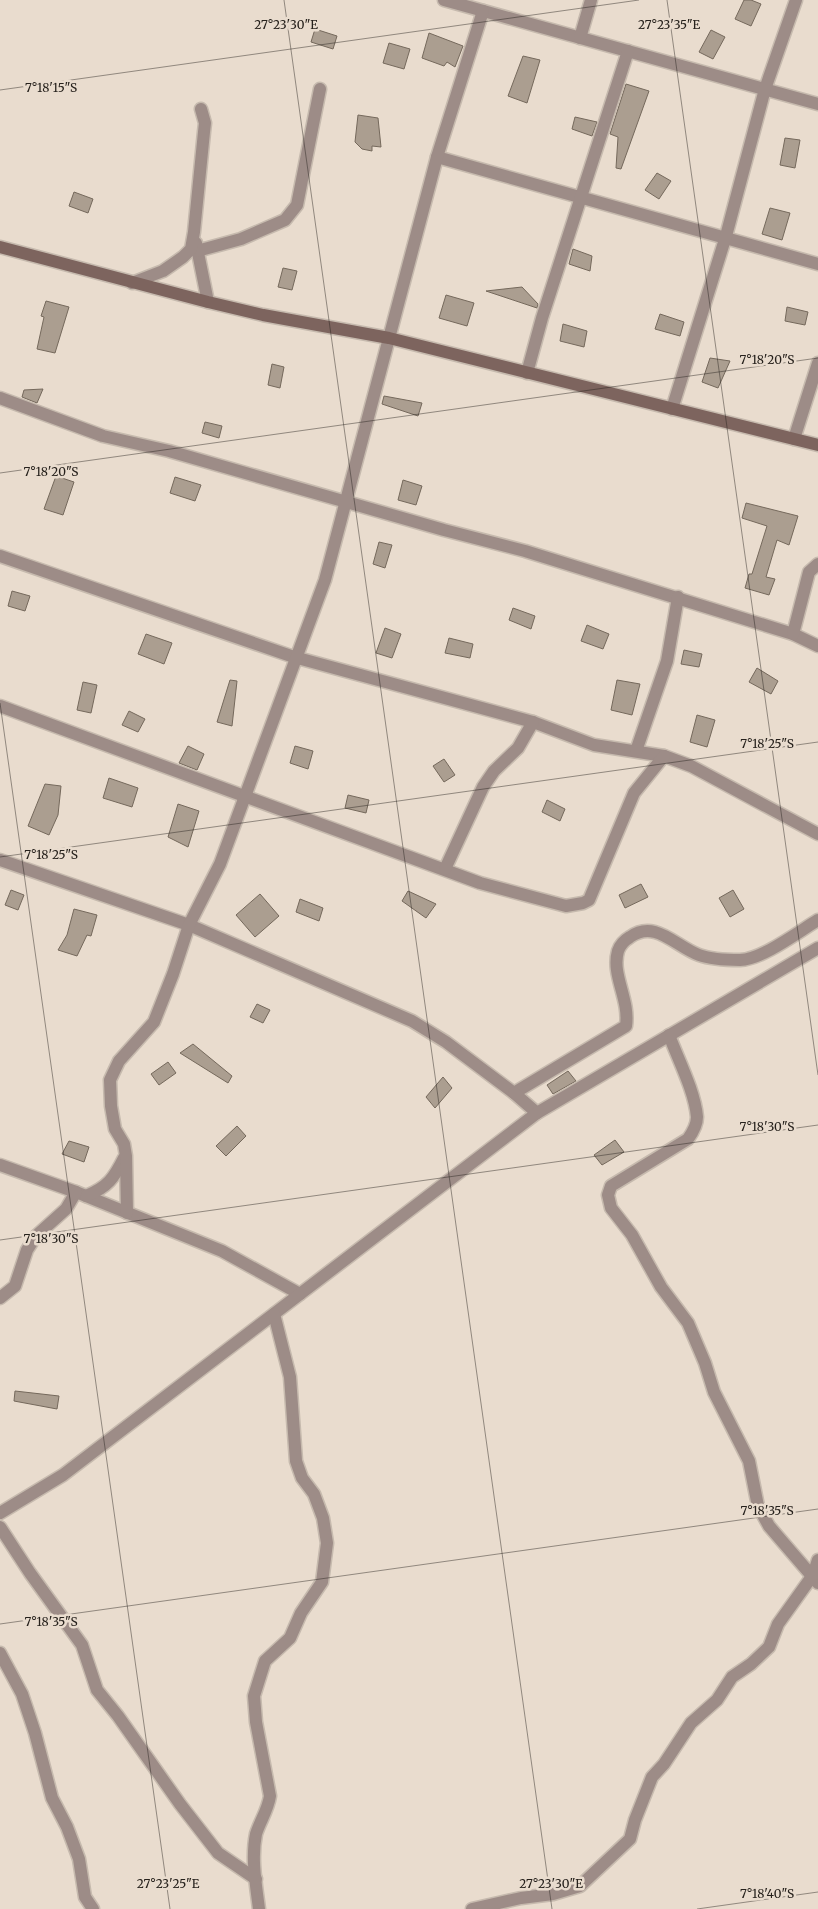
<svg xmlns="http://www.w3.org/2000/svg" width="818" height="1909" font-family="Merriweather,serif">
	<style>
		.building { fill: #ab9e90; stroke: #75695c }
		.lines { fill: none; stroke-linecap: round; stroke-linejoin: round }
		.street-casing { stroke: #c6baae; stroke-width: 15 }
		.secondary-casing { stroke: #c6baae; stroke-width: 15 }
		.street { stroke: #9d8c87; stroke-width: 12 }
		.secondary { stroke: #7d645e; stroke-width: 12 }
		.ticks { fill: none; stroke: #26211c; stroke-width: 1; stroke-opacity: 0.45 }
		.ticks-label { font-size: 12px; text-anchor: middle; fill: #26211c; stroke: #e9dcce; stroke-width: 5; stroke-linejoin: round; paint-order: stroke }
	</style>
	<rect width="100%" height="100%" fill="#e9dcce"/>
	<g class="building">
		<polygon points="744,0 751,0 761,4 751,26 735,19"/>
		<polygon points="315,29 337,36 333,49 311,42"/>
		<polygon points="711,30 725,37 713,59 699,52"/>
		<polygon points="429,33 463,46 455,67 447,62 444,66 422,58"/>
		<polygon points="389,43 410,49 404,69 383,63"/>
		<polygon points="523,56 540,60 527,103 508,96"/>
		<polygon points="626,84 649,91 621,169 616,168 618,137 610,134"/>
		<polygon points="358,115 378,118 381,147 372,146 372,151 362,149 355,142"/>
		<polygon points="575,117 597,122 592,136 572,129"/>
		<polygon points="785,138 800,140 795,168 780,165"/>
		<polygon points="657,173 671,181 659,199 645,190"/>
		<polygon points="74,192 93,199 88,213 69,206"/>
		<polygon points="770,208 790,213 782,240 762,234"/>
		<polygon points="573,249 592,256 590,271 569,264"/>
		<polygon points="283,268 297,271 292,290 278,287"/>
		<polygon points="522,287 538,304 537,308 486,291"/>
		<polygon points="446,295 474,303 467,326 439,318"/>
		<polygon points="46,301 69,307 55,353 37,349 44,317 41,316"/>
		<polygon points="787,307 808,312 805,325 785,321"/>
		<polygon points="660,314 684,322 680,336 655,329"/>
		<polygon points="563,324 587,331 584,347 560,341"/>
		<polygon points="710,358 730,361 718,388 702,382"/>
		<polygon points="272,364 284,367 280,388 268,385"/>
		<polygon points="43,389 37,403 22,397 24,390"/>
		<polygon points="384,396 422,403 418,416 382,404"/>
		<polygon points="205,422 222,426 219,438 202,433"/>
		<polygon points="56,476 74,482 63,515 44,509"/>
		<polygon points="175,477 201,485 195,501 170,493"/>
		<polygon points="403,480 422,486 416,505 398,500"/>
		<polygon points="746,503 798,516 789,545 777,540 766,577 775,579 769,595 745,588 749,574 752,574 767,526 742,518"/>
		<polygon points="379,542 392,545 385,568 373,564"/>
		<polygon points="12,591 30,596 25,611 8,606"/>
		<polygon points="513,608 535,616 531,629 509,620"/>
		<polygon points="587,625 609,634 603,649 581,641"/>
		<polygon points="385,628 401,634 392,658 376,653"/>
		<polygon points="146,634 172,643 164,664 138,654"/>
		<polygon points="449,638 473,644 470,658 445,653"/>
		<polygon points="684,650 702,654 699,667 681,664"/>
		<polygon points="757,668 778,681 771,694 749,682"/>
		<polygon points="230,680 237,681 232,726 217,722"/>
		<polygon points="617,680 640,684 632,715 611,710"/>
		<polygon points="83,682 97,685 91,713 77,710"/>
		<polygon points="129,711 145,719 138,732 122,725"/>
		<polygon points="697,715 715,720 707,747 690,742"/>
		<polygon points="188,746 204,754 197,770 179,763"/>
		<polygon points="295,746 313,751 308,769 290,763"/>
		<polygon points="444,759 455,775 444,782 433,766"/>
		<polygon points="109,778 138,788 132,807 103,798"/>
		<polygon points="45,784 61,786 58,815 49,835 28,826"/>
		<polygon points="348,795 369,800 366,813 345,808"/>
		<polygon points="547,800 565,809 560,821 542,812"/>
		<polygon points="178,804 199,811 188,847 168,837"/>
		<polygon points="641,884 648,897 625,908 619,895"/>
		<polygon points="11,890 24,895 18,910 5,905"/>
		<polygon points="733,890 744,909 730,917 719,898"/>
		<polygon points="408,891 436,904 426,918 402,901"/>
		<polygon points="260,894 279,916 255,937 236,915"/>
		<polygon points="300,899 323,908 319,921 296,912"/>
		<polygon points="74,909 97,915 91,936 87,935 77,956 58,950 67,935"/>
		<polygon points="257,1004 270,1010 263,1023 250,1017"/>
		<polygon points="193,1044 232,1076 228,1083 180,1053"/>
		<polygon points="168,1062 176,1073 159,1085 151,1074"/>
		<polygon points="568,1071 576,1081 553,1094 547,1085"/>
		<polygon points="443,1077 452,1088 435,1108 426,1097"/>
		<polygon points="237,1126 246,1136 226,1156 216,1146"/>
		<polygon points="615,1140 624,1152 602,1165 594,1155"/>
		<polygon points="69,1141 89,1147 84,1162 62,1154"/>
		<polygon points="15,1391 59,1396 57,1409 14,1401"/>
	</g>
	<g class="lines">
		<g class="street-casing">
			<g id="street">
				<polyline points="444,0 818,104"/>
				<polyline points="580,38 591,0"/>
				<polyline points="437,157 818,264"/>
				<polyline points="196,243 208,302"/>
				<polyline points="197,251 241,239 285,220 297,205 320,89"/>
				<polyline points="132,283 163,271 183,257 191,249 194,232 204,132 205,123 201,109"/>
				<polyline points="527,373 542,318 628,51"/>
				<polyline points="0,398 103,436 169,451 444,530 525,551 793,634 818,646"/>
				<polyline points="672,409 726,236 765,89 796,0"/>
				<polyline points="794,439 818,363"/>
				<polyline points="0,556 294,657 533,722 594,745 664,756 691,766 818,834"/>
				<polyline points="793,634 809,572 818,564"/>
				<polyline points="0,706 480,883 566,906 583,903 589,900 634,793 664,756"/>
				<polyline points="636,751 667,661 678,597"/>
				<path d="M 0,860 L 189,925 L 412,1021 L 446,1042 L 514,1093 L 626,1026 C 630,999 611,975 618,951 C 620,945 625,940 630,937 C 655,919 675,946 699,955 C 710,959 728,960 740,960 C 763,959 798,932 818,920"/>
				<polyline points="445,869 483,787 494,771 518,748 533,722"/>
				<path d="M 669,1035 C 678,1059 695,1092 697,1117 C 697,1125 693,1132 688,1139 L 611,1186 L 608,1195 L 611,1208 L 632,1235 L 661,1287 L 688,1323 L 705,1363 L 714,1392 L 749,1461 L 758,1506 L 769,1526 L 818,1583"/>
				<polyline points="514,1093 537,1113"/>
				<polyline points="0,1165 76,1192 222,1251 300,1294"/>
				<path d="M 86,1196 C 108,1187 114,1178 124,1158"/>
				<polyline points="127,1213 126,1156 124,1144 115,1129 111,1106 110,1080 119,1061 154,1022 173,974 189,925 220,864 325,580 437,157 483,11"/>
				<polyline points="0,1298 15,1286 27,1250 36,1236 66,1209 76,1192"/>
				<polyline points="0,1513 63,1475 537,1113 818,948"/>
				<polyline points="0,1527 30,1573 82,1645 97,1690 118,1716 180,1804 218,1853 256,1879"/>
				<polyline points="0,1653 22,1694 35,1733 52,1798 67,1827 79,1859 85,1897 93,1909"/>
				<path d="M 259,1909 C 256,1885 251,1858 256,1834 C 260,1821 268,1810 270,1796 L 256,1722 L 254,1696 L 265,1661 L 290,1638 L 301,1613 L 322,1582 L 327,1543 L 323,1518 L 314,1494 L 302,1478 L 296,1461 L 290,1377 L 274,1314"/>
				<polyline points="472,1909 521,1898 553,1894 580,1886 630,1839 635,1820 652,1777 664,1764 691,1723 717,1700 732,1677 751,1664 769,1647 778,1624 813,1575 818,1560"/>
			</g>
		</g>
		<g class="secondary-casing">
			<polyline id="secondary" points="0,247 208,302 263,315 389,338 818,445"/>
		</g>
		<use href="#street" class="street"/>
		<use href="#secondary" class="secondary"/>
	</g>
	<path class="ticks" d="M 284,0 L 552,1909M 667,0 L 818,1075M 0,90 L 639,0M 0,473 L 818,358M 0,703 L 170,1909M 0,857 L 818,742M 0,1240 L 818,1125M 0,1624 L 818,1509M 697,1909 L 818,1892"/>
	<g class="ticks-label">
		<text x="286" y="29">27°23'30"E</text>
		<text x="669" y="29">27°23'35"E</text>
		<text x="51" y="92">7°18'15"S</text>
		<text x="767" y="364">7°18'20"S</text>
		<text x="51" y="476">7°18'20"S</text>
		<text x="767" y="748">7°18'25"S</text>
		<text x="51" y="859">7°18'25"S</text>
		<text x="767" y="1131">7°18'30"S</text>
		<text x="51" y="1243">7°18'30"S</text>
		<text x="767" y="1515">7°18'35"S</text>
		<text x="51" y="1626">7°18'35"S</text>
		<text x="168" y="1888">27°23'25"E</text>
		<text x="551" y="1888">27°23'30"E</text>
		<text x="767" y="1898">7°18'40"S</text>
	</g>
</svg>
